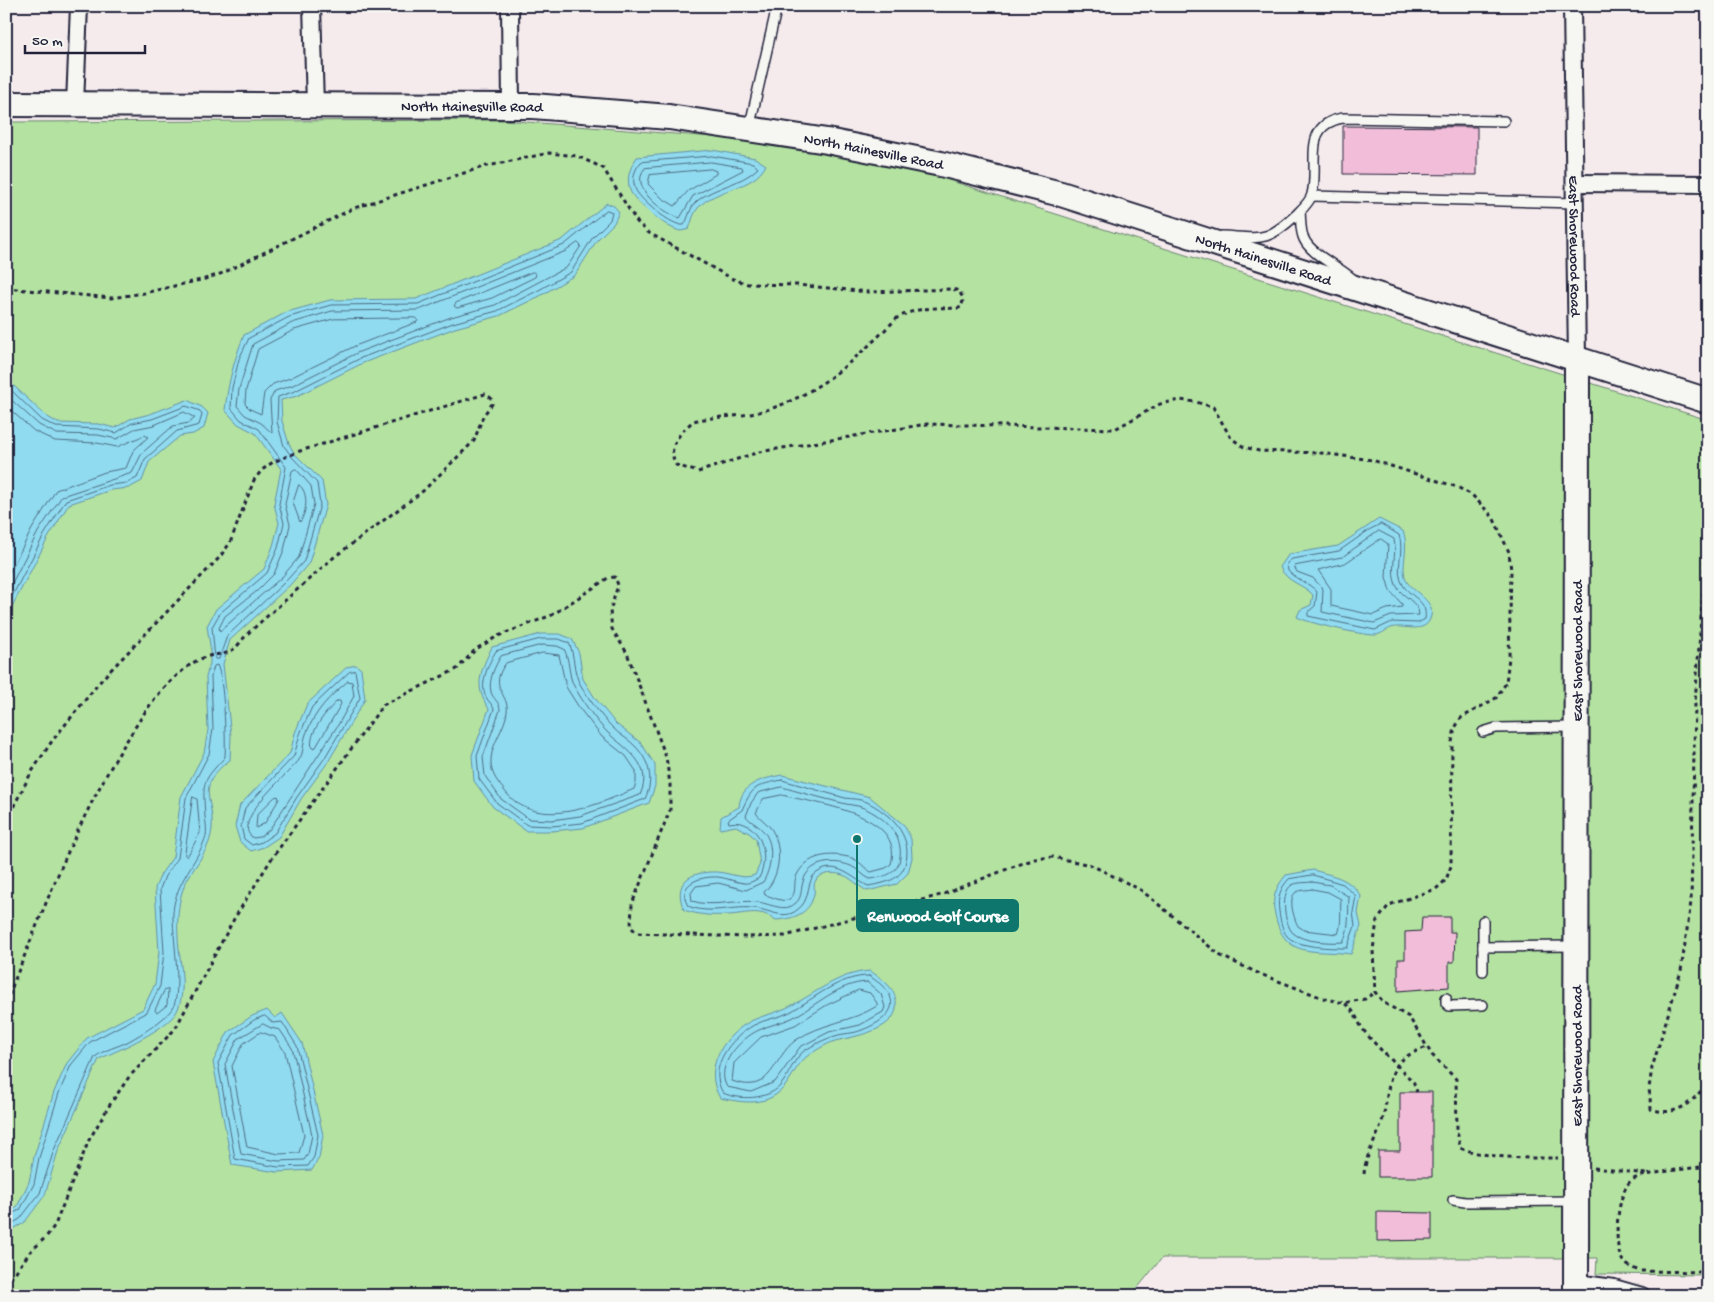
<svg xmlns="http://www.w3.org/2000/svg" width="1714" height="1302" font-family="'Gochi Hand',sans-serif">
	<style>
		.green { fill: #b3e2a1; stroke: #6a826e }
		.water { fill: #90dbf0; stroke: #6491a8 }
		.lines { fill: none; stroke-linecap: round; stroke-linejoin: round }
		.shore { stroke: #4e6c83; stroke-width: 1 }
		.building { fill: #f2bdd8; stroke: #22223b }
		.lane-casing { stroke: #22223b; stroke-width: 12 }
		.street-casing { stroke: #22223b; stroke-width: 20 }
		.secondary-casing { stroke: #22223b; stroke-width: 28 }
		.path { stroke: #22223b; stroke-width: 3; stroke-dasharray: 4 4; stroke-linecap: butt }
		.lane { stroke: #f6f6f2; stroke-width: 9 }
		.street { stroke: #f6f6f2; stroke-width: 16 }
		.secondary { stroke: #f6f6f2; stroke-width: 24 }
		.labels { text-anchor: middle; stroke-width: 5; stroke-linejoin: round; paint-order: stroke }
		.street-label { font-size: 15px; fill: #22223b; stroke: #f6f6f2 }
		.leader { fill: none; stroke: #0f766e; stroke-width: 2 }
		.callout-dot { fill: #0f766e; stroke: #f6f6f2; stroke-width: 2 }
		.callout { fill: #0f766e; stroke: #0f766e; stroke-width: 2 }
		.callout-label { font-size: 16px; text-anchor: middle; font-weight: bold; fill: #fff }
	</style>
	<rect width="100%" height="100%" fill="#f5ebed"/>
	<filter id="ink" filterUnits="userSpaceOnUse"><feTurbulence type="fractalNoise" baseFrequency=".02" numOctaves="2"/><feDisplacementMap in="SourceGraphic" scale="10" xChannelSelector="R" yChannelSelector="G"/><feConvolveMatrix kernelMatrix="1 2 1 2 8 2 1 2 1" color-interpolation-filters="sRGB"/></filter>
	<g filter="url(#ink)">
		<polygon class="green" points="503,120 725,138 856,158 942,178 1708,420 1708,1275 1596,1274 1597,1258 1162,1258 1131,1296 6,1296 6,122"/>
		<g class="water">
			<path d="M 712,150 L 755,158 L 766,165 C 753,191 716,187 698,208 C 693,214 692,221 689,229 C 685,230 681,232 677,230 C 666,227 633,201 630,190 C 626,177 630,168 637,157 Z"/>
			<path d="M 607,203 L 614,206 L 619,212 L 614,223 L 597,240 L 575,275 L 540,296 L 499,316 L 455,328 L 363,363 L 297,396 L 281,400 L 282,421 L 289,444 L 295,454 L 322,481 L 326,505 L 309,563 L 290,585 L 230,640 L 223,664 L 231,736 L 230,760 C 191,789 218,801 211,835 C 207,856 186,875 182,892 C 178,906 177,922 178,937 C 179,960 187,986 178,1009 C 171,1028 117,1051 99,1059 L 58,1151 L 45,1195 L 24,1223 L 6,1233 L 6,1211 L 17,1207 L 29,1182 L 34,1157 L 54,1092 L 67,1063 L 87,1038 L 143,1009 L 155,984 L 159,952 L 155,888 L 161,874 L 173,857 L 181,797 L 204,753 L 208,730 L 206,677 L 210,663 L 210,645 L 207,626 L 216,609 L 264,569 L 273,546 L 279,523 L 274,504 L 281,469 L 255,433 L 238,424 L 225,410 C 228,383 234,360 244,335 L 287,312 L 330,300 L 416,299 L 562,240 Z"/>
			<polygon points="6,384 14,386 46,416 58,423 99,424 115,428 130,419 150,414 187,400 202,407 208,413 204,428 193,434 180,436 162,451 149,462 142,481 129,488 111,490 69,504 48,538 6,618"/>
			<path d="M 1379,519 L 1403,531 C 1410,548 1400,565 1406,580 C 1412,593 1438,600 1430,619 C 1425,633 1406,626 1396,627 C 1388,627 1382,635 1375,635 C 1361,635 1308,623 1297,617 L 1300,610 L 1311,605 L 1313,595 C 1302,583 1287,583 1280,567 L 1289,554 L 1338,546 Z"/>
			<path d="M 541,634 L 560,634 L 572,639 L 579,653 L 583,679 L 595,698 L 616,724 L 641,743 L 655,765 L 655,786 L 649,803 L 583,828 L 552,831 L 526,831 L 493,807 L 474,781 L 472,755 L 489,709 C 473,686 481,670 492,647 Z"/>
			<polygon points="356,665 361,669 365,699 328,762 301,799 279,837 264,847 251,851 240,842 235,826 240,805 290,753 295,733 307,704 347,667"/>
			<path d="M 782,775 L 870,797 L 904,825 L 911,839 L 912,858 L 908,873 L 897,884 L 867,891 C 860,887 855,882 849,878 C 840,872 823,871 816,880 C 813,884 815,889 814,894 C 810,914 793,919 776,920 C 758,907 745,915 726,915 C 712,916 698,915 684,910 C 672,882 690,871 717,872 C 731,873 742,880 755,875 L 760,864 L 756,839 L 749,833 L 736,826 L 720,829 L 721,817 L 739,807 C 741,783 762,779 782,775 Z"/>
			<path d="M 1313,870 C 1333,876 1349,877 1361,896 L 1358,913 L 1361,926 L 1351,954 C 1314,949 1284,960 1275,914 C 1271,898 1276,887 1286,875 Z"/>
			<path d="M 870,971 C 881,978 894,986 896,1001 C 900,1029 860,1035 840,1040 C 829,1042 818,1049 809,1055 C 801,1060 795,1071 790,1079 C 773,1107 749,1104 720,1098 C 702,1068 724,1034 753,1020 C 764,1015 776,1013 786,1008 C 815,995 836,973 870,971 Z"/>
			<polygon points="267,1010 275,1018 282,1013 302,1043 323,1135 319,1158 312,1170 277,1172 232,1165 213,1062 228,1032 252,1016"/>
		</g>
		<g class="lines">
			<g class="shore">
				<path d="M 712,156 L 753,163 L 758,168 C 741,185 715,186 697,201 C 689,208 689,218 684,225 C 673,227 638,199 635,188 C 632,178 634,170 641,162 Z"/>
				<path d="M 711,162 L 742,167 L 743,170 L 693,196 L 680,218 C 663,213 628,187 645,168 Z"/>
				<polygon points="711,169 716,171 716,174 688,191 675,206 662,198 648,184 650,175"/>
				<polygon points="607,210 612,212 610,220 593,237 571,272 537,291 497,311 453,323 361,358 295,391 278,397 277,422 284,446 292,457 317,483 320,505 304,561 286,581 227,636 219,659 215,659 212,627 220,613 267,573 278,548 284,523 279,504 286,467 259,429 241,420 231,408 232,388 239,359 249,338 289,317 331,305 418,304 564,245"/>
				<polygon points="578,243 581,246 567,267 495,305 451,317 359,352 293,385 275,391 270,400 272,433 261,423 245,415 237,406 239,389 253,344 292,323 332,311 419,310 566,251"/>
				<polygon points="533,272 536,274 535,277 492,298 457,308 454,306 456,303"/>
				<polygon points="415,318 418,320 417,322 355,346 290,378 273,384 264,393 261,414 250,409 245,404 246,390 258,349 294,330 333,319"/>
				<polyline points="6,389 11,390 42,420 56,427 99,429 116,433 132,423 152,419 186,406 200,411 202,415 199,425 177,431 159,447 145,459 137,478 127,483 110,485 66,500 44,535 6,608"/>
				<polyline points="6,395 39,425 57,434 98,435 117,439 134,429 154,425 184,412 195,418 189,423 173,426 142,453 132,473 62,496 38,532 6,595"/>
				<polyline points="6,406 34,431 55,441 97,443 117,447 145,435 148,437 133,451 126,468 105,472 56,490 32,529 6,579"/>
				<polygon points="296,469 311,486 314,504 299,557 282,577 220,631 219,628 225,616 257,591 274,574 284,550 290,525 285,504 292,471"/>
				<path d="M 299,485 C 309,492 307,512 300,522 L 293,503 Z"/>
				<path d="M 1381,524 L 1399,535 C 1405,551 1394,570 1403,585 C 1411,598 1428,600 1425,619 L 1418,623 L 1392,622 L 1375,630 L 1308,616 L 1308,612 L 1315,606 L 1317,592 C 1309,582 1297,581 1288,571 L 1287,563 L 1292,559 L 1339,551 L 1369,530 Z"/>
				<path d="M 1379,531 L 1394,539 C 1397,554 1390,570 1396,585 C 1401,597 1419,601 1419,615 L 1391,616 L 1374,623 L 1322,612 L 1323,589 L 1313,578 L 1297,572 L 1294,566 L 1342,557 Z"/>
				<polygon points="1381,539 1388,544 1386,577 1390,591 1402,604 1402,607 1387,609 1373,615 1331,606 1331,589 1318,570 1345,563"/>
				<path d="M 541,639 L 559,639 L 569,643 C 575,656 573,672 580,684 C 589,699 600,715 612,727 C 619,735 629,739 636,747 C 650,762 654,780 645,799 L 582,823 L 552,826 L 527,825 L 497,803 L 479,779 L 477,756 L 494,709 C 492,703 487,701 485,695 C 480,682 489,662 496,651 Z"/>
				<path d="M 542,645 L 557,646 L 564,649 C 570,660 568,675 574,686 C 583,702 595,720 608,733 C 627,750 654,765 640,795 L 580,816 L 552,820 L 529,819 L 501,799 L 485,776 L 483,757 L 500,710 C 500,702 493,699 491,692 C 488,680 495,666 501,656 Z"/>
				<path d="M 543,653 L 559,655 L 566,687 L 580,709 L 602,737 L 626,756 L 636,771 L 636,783 L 634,789 C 595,806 535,832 504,790 C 496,780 490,772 491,759 C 492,743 505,728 507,712 C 510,694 487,688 506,663 Z"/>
				<polygon points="355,671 360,698 324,759 297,797 275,833 262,842 252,845 244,839 241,826 245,808 294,756 300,734 312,707 349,672"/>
				<path d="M 348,681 L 352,682 L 354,696 L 338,725 L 270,829 L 260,837 L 253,838 C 229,821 289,774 299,760 C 304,753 303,742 306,734 C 316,710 328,698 348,681 Z"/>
				<path d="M 337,701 L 340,701 L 341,704 L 316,747 L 312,748 C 308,732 327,711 337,701 Z"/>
				<path d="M 782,780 C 803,786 824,792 845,798 C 852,799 861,799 867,802 C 889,813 912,834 906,861 C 902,880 886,883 868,886 C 850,877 834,857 813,876 C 806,888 810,901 797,910 C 784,921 768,909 753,908 C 731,906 709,915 688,906 C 676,884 699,876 718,877 C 727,878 735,882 744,883 C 749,884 755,880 759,878 C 771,856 760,817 729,823 L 728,820 L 742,810 C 752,787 756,785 782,780 Z"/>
				<path d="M 782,787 C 802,793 822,798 842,803 C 848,805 858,805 864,808 C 884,817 903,834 900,857 C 899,874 884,877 870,879 C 863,876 858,869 851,866 C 834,859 808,861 803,882 C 800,891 803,899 793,905 C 784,912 768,903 757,902 C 735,899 713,908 692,901 L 691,893 L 696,886 L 718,883 L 746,890 L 763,882 C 771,869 775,845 764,832 C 759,825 750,822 746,816 L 751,803 L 758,793 Z"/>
				<path d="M 782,795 C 816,804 905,813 891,864 L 886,868 L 871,872 C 864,868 860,861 852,858 C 831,852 806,854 796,877 C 793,885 798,896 787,900 C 781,902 771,896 765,895 L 764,892 C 780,878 783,849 772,830 C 768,823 760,819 756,813 L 763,799 Z"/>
				<polygon points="193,797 197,799 200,833 187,857 185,855"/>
				<polygon points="275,797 278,796 279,799 265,823 256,828 257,815"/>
				<path d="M 1313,875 L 1343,884 L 1356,896 L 1353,912 L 1355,926 L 1347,948 C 1332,948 1298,948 1287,936 C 1282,930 1280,919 1279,911 C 1277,898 1280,888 1289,879 Z"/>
				<path d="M 1312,882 L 1330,885 L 1349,897 C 1348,912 1350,929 1343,942 C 1330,943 1303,942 1293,933 C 1284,924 1280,892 1292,885 C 1297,882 1306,883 1312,882 Z"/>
				<path d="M 1312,889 L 1328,892 L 1341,899 C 1340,911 1342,924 1338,934 L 1304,930 L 1298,926 C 1294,919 1288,899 1295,893 C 1298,890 1308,890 1312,889 Z"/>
				<path d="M 869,976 C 904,997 896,1017 862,1030 C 853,1034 844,1033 835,1036 C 825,1039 813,1045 804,1051 C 793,1059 789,1076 780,1086 C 767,1100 739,1100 723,1093 C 707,1067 731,1038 754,1025 C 765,1019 779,1018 790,1012 C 815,998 839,976 869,976 Z"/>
				<path d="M 867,982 L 881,994 L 885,1007 L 883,1012 L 860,1025 L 829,1032 L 800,1047 L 775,1082 L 751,1092 L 727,1087 C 714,1066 741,1038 759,1030 C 769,1025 781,1023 792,1018 C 816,1006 838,983 867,982 Z"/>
				<polygon points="168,990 167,1005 157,1013 155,1010 164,991"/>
				<path d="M 859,990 L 870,993 L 877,1003 L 877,1006 C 852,1022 821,1023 796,1040 C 772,1057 773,1096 732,1081 L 734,1063 L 761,1037 L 795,1025 L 827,1005 Z"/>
				<polygon points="265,1016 273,1023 282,1022 297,1046 318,1135 314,1157 308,1166 278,1167 235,1159 218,1063 233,1035 254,1020"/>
				<polygon points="263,1024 271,1028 280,1030 292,1048 296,1063 312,1135 308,1154 304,1160 278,1161 241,1154 225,1064 238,1039"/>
				<polygon points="261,1032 275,1037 285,1052 304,1135 299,1153 279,1154 247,1147 232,1066 243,1044"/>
				<path d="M 6,1216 L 20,1210 L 34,1184 L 39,1158 L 59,1093 L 71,1065 L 90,1042 L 147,1012 L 160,986 L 164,952 L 160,889 L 165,876 L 178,858 L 186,798 L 209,754 L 213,729 L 211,677 L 214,666 L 217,665 C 224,679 226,739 225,757 C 201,783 203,781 205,817 C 206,823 207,830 206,836 C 197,864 176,880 173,912 C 172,933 183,994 172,1009 C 162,1022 143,1033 129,1041 C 118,1047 105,1049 95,1057 L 54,1150 L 40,1193 L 20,1219 L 6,1227"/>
			</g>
		</g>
		<g class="building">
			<polygon points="1343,126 1477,127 1477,175 1343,174"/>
			<polygon points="1422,917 1450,917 1450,932 1455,932 1454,962 1449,962 1449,987 1398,991 1398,959 1405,959 1405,932 1421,931"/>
			<polygon points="1400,1092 1432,1092 1432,1177 1378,1177 1378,1151 1400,1151"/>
			<polygon points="1377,1212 1432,1213 1432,1240 1377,1241"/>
		</g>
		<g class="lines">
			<g class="lane-casing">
				<g id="lane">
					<polyline points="749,129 777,6"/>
					<polyline points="1312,196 1575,203"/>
					<path d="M 1300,212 C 1301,220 1300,231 1304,239 C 1311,255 1342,268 1355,281"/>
					<path d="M 1222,236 C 1261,238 1266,243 1296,215 C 1301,210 1311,201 1312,194 C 1320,165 1300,125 1343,118 L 1504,121"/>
					<polyline points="1483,732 1496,728 1577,727"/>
					<polyline points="1483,921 1483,971"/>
					<polyline points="1483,947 1576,946"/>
					<polyline points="1446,998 1446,1003 1449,1006 1483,1005"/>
					<polyline points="1453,1200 1465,1202 1576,1201"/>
				</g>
			</g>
			<g class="street-casing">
				<g id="street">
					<polyline points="312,6 315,105"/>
					<polyline points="510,6 511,106"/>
					<path id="s1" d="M 1572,6 L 1577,360"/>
					<polyline points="75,104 79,6"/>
					<polyline points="1575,183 1708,184"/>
					<polyline points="1576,1283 1614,1288 1642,1296"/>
				</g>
			</g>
			<g class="secondary-casing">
				<g id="secondary">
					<path id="s2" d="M 6,104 L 533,106 L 669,117 L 827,141 L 941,164 L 1061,194 L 1708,401"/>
					<path id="s3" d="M 1576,1296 L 1577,360"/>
				</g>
			</g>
			<g class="path">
				<path d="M 6,288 L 111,298 L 144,293 L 205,279 L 223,273 L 354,208 L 483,167 L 549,153 L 577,156 L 603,168 L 637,222 L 649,233 L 733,279 L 748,284 L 797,285 L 869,292 L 952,289 L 959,291 L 963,298 L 962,307 C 953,310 947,307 938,308 C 923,308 910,311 897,318 C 855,360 811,402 750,414 C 731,417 712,417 693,421 C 680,433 666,447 676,465 L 698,472 L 759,452 L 927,424 L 1115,429 L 1160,404 L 1180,400 L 1196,402 L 1213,407 L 1231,438 L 1244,447 L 1259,451 L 1321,453 L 1372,460 L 1457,487 L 1472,495 L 1493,517 L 1509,552 L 1511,571 L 1509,657 L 1506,683 L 1496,698 L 1461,718 L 1455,728 L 1452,742 L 1451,866 L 1446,880 L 1436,889 L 1389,905 L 1377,921 L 1373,950 L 1375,992 L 1384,1003 L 1409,1017 L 1432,1055 L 1456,1079 L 1457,1129 L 1460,1148 C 1491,1159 1524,1158 1558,1158"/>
				<path d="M 1708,520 L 1695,703 L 1691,902 L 1681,971 L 1652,1068 L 1649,1088 L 1651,1109 C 1677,1118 1693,1102 1708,1082"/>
				<path d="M 6,821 L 31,773 L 52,741 L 103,678 L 219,558 L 230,543 L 254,480 L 262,470 L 273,462 L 300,451 L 485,394 L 491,398 L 492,404 L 483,416 L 474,441 L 423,491 L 333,558 L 246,635 C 226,663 224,648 198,660 C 187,665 166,685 158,695 C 146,709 136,726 126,742 C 78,818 47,901 13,984 L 6,1008"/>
				<path d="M 1708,901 C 1703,920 1700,939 1708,957"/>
				<path d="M 1345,1004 C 1356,1011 1357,1022 1365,1032 C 1380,1051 1398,1065 1414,1083 L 1417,1092"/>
				<path d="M 1708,1166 C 1694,1168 1641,1173 1632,1180 C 1617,1190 1612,1247 1623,1261 C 1627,1266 1633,1268 1639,1271 L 1708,1272"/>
				<polyline points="1594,1168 1646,1174"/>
				<path d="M 1364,1174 C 1366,1151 1378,1139 1383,1118 C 1387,1102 1387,1080 1397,1065 C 1404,1056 1416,1051 1427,1047"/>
				<polyline points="6,1285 30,1252 46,1237 55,1225 89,1140 109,1106 129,1077 175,1029 234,919 272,858 383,705 457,669 476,649 498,636 552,615 608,578 615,577 618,585 610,611 612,629 627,653 666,757 670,784 670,810 632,904 631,927 637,933 747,937 785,936 941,895 1015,866 1035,859 1053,857 1091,865 1141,890 1221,956 1260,974 1323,998 1344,1003 1365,999 1375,992"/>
			</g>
			<use href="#lane" class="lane"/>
			<use href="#street" class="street"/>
			<use href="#secondary" class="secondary"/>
		</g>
	</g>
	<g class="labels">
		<g class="street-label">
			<text dy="5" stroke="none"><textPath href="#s2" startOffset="466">North Hainesville Road</textPath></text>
			<text dy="5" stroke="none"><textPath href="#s2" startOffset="871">North Hainesville Road</textPath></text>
			<text dy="5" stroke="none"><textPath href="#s1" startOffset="240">East Shorewood Road</textPath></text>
			<text dy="5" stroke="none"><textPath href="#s2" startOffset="1276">North Hainesville Road</textPath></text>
			<text dy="5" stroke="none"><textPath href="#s3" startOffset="645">East Shorewood Road</textPath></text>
			<text dy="5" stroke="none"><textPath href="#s3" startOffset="240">East Shorewood Road</textPath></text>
		</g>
	</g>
	<path class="leader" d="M857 839L857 916"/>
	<circle class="callout-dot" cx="857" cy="839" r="5"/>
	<rect class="callout" x="857" y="900" width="161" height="31" rx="5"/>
	<g class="callout-label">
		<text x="938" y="921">Renwood Golf Course</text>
	</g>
	<rect width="1714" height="1302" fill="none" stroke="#f6f6f2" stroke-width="25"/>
	<rect x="12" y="12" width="1689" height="1277" fill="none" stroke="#22223b" stroke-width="2" filter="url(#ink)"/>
	<path d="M25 45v8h120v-8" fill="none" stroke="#22223b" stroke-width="2.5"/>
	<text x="32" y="45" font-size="15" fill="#22223b" stroke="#f6f6f2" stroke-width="4" paint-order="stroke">50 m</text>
</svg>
